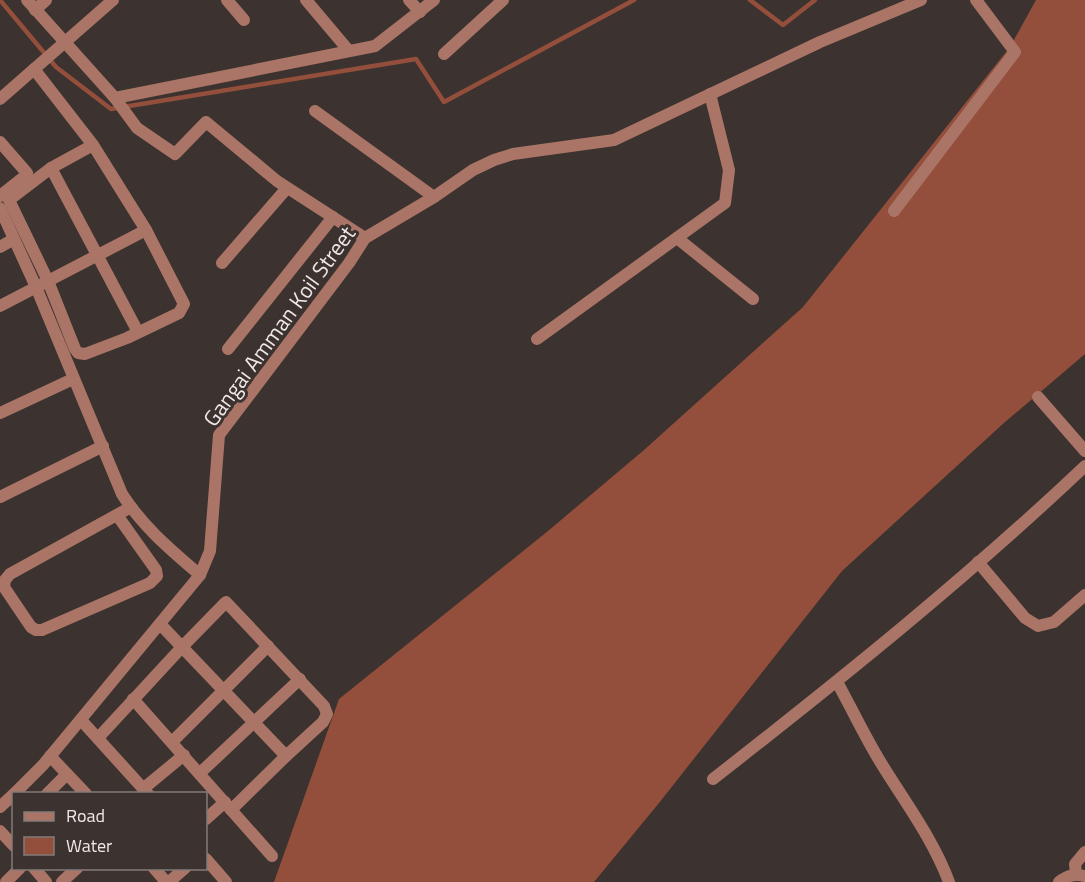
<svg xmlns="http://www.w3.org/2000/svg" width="1085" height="882" font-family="'Titillium Web',sans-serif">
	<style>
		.water { fill: #934f3b }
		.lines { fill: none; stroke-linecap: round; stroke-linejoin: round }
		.stream { stroke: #934f3b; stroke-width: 4.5 }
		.minor { stroke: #aa7566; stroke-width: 12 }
		.tertiary { stroke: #aa7566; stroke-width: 12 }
		.labels { text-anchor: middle; stroke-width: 6; stroke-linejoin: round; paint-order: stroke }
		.street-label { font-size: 22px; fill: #f0e9e7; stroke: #3c322f }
	</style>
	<rect width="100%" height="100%" fill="#3c322f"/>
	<polygon class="water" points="1036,0 1085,0 1085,354 1005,422 842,571 659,803 594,882 274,882 339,699 548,531 644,450 803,307 1010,47"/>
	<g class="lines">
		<g class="stream">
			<polyline points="0,0 56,67 111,109 416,59 444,102 634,0"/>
			<polyline points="750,0 783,25 815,0"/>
		</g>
		<g class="minor">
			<polyline points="27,0 115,98 375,46 434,0"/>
			<polyline points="227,0 244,20"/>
			<polyline points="306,0 349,51"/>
			<polyline points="409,0 420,12"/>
			<polyline points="35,10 46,0"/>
			<polyline points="444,54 503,0"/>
			<polyline points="34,69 93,145"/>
			<polyline points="115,98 137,128 175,154 206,122 277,181 365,238"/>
			<polyline points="0,99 113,0"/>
			<polyline points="315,111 434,197"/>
			<polyline points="0,142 27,173 24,177 0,196"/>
			<polygon points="93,145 146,230 184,304 179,313 127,338 85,354 78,353 75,349 48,281 9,200 51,168"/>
			<polyline points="51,168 138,332"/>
			<path d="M 0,208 L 36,287 L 122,494 C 143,527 171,550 200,575"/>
			<polyline points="894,211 1015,52 976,0"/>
			<polyline points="677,238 753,299"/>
			<polyline points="0,247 14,239"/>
			<polyline points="222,263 287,188"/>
			<polyline points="0,306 146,230"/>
			<polyline points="537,339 725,203 729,170 710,94"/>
			<polyline points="228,349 333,217"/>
			<polyline points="1038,397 1085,451"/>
			<polyline points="0,413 73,379"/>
			<polyline points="0,497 103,446"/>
			<polyline points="117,515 156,570 157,576 150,583 42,630 36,630 31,627 4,587 5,580 10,574 131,507"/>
			<polyline points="978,562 1025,618 1038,626 1054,622 1085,595"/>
			<path d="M 837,682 C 852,709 865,737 881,763 C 905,802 933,839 949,882"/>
			<polyline points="133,699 272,856"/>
			<polyline points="81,720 148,794"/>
			<polyline points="98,738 182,647 286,756 323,722 327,714 324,706 226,602 182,647 160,624"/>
			<polyline points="172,742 268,646"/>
			<polyline points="50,756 86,794"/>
			<polyline points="200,773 300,679"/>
			<path d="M 713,779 C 841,679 968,577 1085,466"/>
			<polyline points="144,788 184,755"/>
			<polyline points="47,794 67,774"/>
			<polyline points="231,810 286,756"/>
			<polyline points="206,819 225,802"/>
			<polyline points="0,831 14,846"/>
			<polyline points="206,859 226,882"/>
			<polyline points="34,868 46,882"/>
			<polyline points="154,868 166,882"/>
			<polyline points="1076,874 1075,864 1085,852"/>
			<polyline points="6,882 20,868"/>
			<polyline points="62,882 77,868"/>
			<polyline points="169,882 185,868"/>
			<path d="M 1059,882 C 1068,875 1074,874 1085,876"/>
		</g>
		<g class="tertiary">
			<polyline points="14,794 43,765 200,575 210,551 219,435 349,263 365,238 434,197 473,170 494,160 513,154 614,140 820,42 921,0"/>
			<polyline points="0,807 14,794"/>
		</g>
	</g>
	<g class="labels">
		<g class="street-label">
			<text transform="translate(279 326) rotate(-54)" y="8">Gangai Amman Koil Street</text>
		</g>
	</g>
	<rect x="12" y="792" width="195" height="78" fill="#3c322f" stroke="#847b79" stroke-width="1.5"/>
	<rect x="24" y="812" width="30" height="9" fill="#aa7566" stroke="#847b79" stroke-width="1.5"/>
	<text x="66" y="822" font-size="18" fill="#f0e9e7">Road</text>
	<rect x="24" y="837" width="30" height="18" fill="#934f3b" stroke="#847b79" stroke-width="1.5"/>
	<text x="66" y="852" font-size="18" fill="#f0e9e7">Water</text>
</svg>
